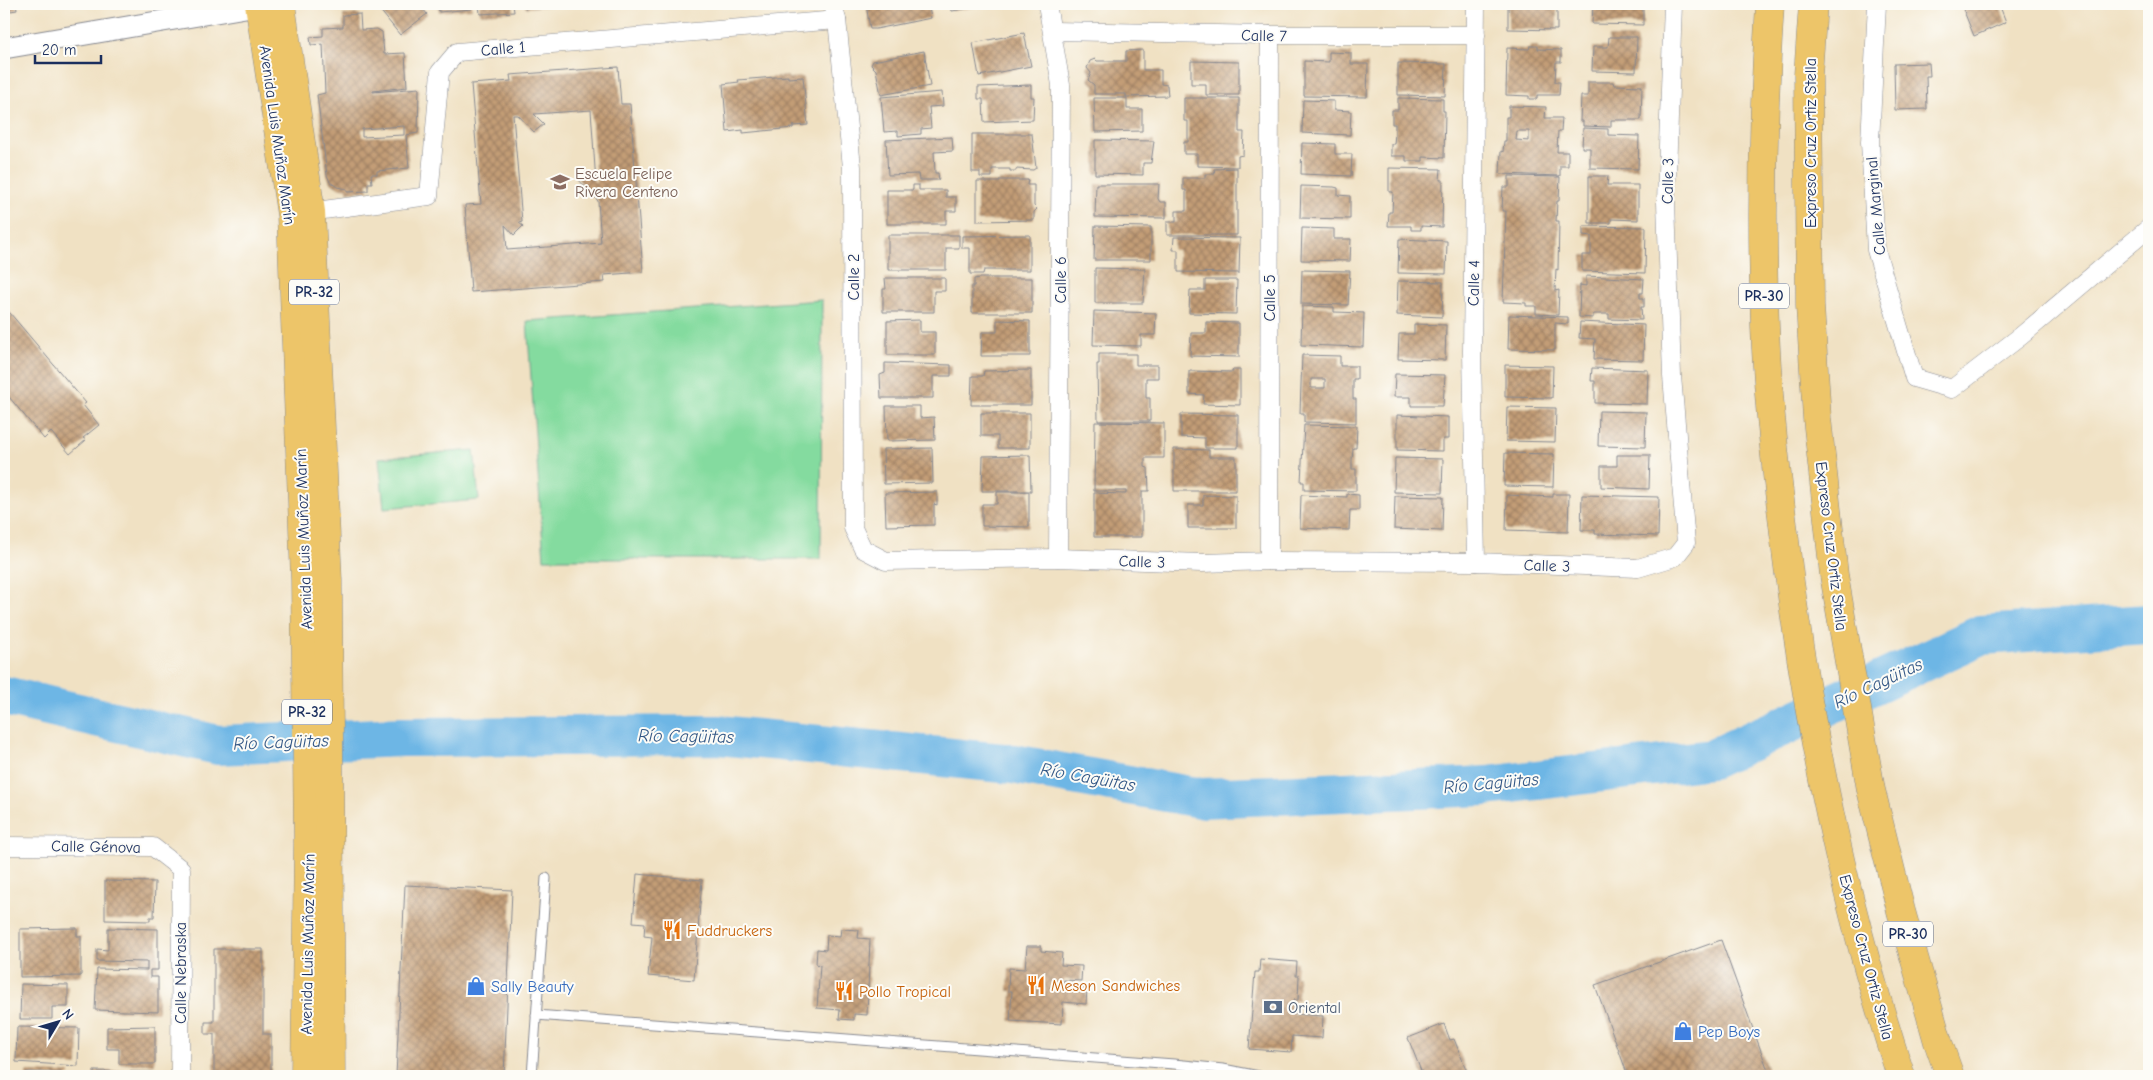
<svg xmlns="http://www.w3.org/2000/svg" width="2153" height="1080" font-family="'Comic Neue',sans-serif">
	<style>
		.green { fill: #84db9f; stroke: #50857e }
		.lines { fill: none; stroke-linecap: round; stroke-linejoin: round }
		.river { stroke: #6db6e5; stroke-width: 40 }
		.building { fill: url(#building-cross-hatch); fill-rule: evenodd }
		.service-casing { stroke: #868890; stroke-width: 11 }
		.minor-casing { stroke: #868890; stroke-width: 19 }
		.tertiary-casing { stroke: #868890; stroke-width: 23 }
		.primary-casing { stroke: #868890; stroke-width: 29 }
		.motorway-casing { stroke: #868890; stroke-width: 29 }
		.service { stroke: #fff; stroke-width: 9 }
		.minor { stroke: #fff; stroke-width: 18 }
		.tertiary { stroke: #fff; stroke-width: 21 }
		.primary { stroke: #edc569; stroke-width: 28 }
		.motorway { stroke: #edc569; stroke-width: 28 }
		.labels { text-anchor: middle; stroke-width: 4; stroke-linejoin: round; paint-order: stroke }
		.shield { fill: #fdfcf7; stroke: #5f6c8c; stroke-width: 1 }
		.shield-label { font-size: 15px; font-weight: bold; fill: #1b2f5e }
		.street-label { font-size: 16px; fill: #1b2f5e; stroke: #fdfcf7 }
		.education-label { font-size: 16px; fill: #785e54; stroke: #fdfcf7; text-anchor: start }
		.food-label { font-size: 16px; fill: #c56008; stroke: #fdfcf7; text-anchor: start }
		.shop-label { font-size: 16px; fill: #366cbe; stroke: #fdfcf7; text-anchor: start }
		.service-label { font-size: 16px; fill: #4e5e75; stroke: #fdfcf7; text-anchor: start }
		.water-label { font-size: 18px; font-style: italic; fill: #345886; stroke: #fdfcf7 }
	</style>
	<defs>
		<pattern id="building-cross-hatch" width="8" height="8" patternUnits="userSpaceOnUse" patternTransform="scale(1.25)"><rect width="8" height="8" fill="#c39d76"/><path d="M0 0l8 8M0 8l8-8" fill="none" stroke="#9e8064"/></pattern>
	</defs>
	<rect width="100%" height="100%" fill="#fdfcf7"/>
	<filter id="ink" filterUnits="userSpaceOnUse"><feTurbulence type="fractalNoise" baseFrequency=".02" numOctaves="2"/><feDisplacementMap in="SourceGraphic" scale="10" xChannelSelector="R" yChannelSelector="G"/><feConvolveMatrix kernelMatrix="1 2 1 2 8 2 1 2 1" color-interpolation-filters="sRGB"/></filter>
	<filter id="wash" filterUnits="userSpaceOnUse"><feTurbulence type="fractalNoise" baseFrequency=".0096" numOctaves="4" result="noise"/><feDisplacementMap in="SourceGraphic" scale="20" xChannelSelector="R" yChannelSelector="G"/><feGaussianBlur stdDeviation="1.12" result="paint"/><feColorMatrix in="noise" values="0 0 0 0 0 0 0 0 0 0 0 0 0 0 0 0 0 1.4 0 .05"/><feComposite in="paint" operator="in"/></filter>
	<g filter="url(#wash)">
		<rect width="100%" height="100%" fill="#f0e1c3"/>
		<g class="green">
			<polygon points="822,300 821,559 544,559 527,321"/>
			<polygon points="474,450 479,500 384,508 379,458"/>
		</g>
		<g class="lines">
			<polyline class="river" points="4,696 218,745 403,737 718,735 1013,764 1200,798 1487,786 1712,759 1981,635 2149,624"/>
		</g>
		<g id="blocks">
			<g class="building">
				<polygon points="4,4 16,4 17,10 4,12"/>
				<polygon points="375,4 419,4 427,14 400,35"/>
				<polygon points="438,4 471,4 472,9 439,12"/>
				<polygon points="479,4 513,4 514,12 480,14"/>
				<polygon points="525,4 563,4 563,5 525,8"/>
				<polygon points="866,4 939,4 939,7 929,8 931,18 876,29 870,29"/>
				<polygon points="950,4 987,4 987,5 952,11"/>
				<polygon points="1508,4 1541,4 1541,8 1557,8 1557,30 1508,29"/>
				<polygon points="1593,4 1643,4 1643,25 1592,24"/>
				<polygon points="1961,4 1999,4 2006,22 1974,36"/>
				<path d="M 360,14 L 361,30 L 377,29 L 382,32 L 384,54 L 405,53 L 407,87 L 373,91 L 373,92 L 419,88 L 418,133 L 406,135 L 409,168 L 377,171 L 377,174 L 371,174 L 372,183 L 368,183 L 368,191 L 347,192 L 347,189 L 337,187 L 330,182 L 327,175 L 317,95 L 325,93 L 323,44 L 311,45 L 310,37 L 323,36 L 323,28 L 343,27 L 343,15 ZM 404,126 L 404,135 L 362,137 L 362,129 Z"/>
				<polygon points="1024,33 1031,66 979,76 973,43"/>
				<polygon points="1609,37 1637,37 1636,72 1592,71 1593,47 1608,47"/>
				<polygon points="1530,46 1538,46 1538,49 1561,50 1561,62 1556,62 1555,82 1560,82 1559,95 1537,95 1537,99 1529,99 1529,96 1506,95 1507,48 1529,49"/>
				<polygon points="1143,50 1143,70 1161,70 1161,84 1167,85 1168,96 1126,97 1126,94 1094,94 1094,85 1088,80 1091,73 1087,68 1090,61 1095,59 1097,61 1126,61 1126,51"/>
				<polygon points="924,51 930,86 881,95 876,70 871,65 873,61"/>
				<polygon points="1329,52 1351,53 1351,64 1368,64 1367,97 1304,96 1304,61 1329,62"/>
				<polygon points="1191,61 1239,62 1239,95 1206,95 1206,84 1191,84"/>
				<polygon points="1398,63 1446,64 1445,96 1398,95"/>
				<polygon points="1929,63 1930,76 1926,76 1927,109 1895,110 1894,64"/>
				<path d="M 618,67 L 621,104 L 630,104 L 643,272 L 604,275 L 605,282 L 471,292 L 465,205 L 481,204 L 471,84 L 511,81 L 510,75 ZM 591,110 L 596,183 L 586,171 L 578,179 L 598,201 L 601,243 L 507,250 L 505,225 L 514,235 L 523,226 L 519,223 L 522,222 L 513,115 L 518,115 L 534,132 L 544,124 L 534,114 Z"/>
				<polygon points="788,76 788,78 803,77 808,125 793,126 793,128 743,133 743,130 727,132 723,84 739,82 738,80"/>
				<polygon points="1588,82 1613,82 1614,85 1642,86 1641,120 1611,120 1611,127 1583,126 1583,121 1580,121 1581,96 1588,96"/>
				<polygon points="1031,85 1031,97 1034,97 1033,120 984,122 983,99 978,99 978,87"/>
				<polygon points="942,92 943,106 929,107 931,128 921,129 921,134 898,136 898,131 884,132 881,97"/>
				<polygon points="1094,98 1127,98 1127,109 1142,109 1142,131 1095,132"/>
				<polygon points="1184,98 1239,98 1239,132 1244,132 1243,155 1238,156 1238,167 1197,166 1197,154 1184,154 1184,142 1188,142 1188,121 1184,121"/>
				<polygon points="1398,98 1443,99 1443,111 1445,111 1444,158 1423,157 1423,161 1406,161 1406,156 1391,156 1391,144 1394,144 1395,134 1395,124 1392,124 1392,110 1398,110"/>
				<polygon points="1303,100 1334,101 1334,110 1351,111 1350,135 1302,133"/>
				<path d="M 1509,106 L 1546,107 L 1545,118 L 1562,118 L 1561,131 L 1558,131 L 1557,152 L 1568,152 L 1568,166 L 1560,166 L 1560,176 L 1500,174 L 1501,151 L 1503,152 L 1504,141 L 1506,141 L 1506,117 L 1509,117 ZM 1517,131 L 1529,131 L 1529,141 L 1516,140 Z"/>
				<polygon points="1583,128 1608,129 1608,135 1639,136 1638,169 1590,168 1590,148 1582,148"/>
				<polygon points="972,134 1032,134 1036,168 1033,170 1016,169 1016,171 1010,171 1010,169 992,169 992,177 980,177 980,172 972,172"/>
				<polygon points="952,137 953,151 934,152 935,173 938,173 939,180 919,180 918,174 888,175 886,140"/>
				<polygon points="1095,140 1154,141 1151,163 1143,163 1143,175 1095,174"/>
				<polygon points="1302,143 1335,144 1335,154 1352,154 1351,176 1301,174"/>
				<polygon points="1237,168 1237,235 1167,235 1167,222 1176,222 1176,211 1186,211 1186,190 1183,190 1183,178 1205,178 1205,174 1215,174 1214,169"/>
				<polygon points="1389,168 1441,169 1440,180 1443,180 1442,227 1421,226 1421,230 1411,230 1411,226 1388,226 1389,212 1392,212 1393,192 1389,192"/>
				<polygon points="1509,176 1560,177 1559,201 1557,201 1556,221 1559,221 1558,270 1556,269 1555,291 1559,290 1558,315 1536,314 1536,306 1526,306 1526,303 1503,302 1506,211 1502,211 1503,187 1509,187"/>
				<polygon points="1589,176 1608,176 1607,185 1638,185 1638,220 1611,219 1611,223 1589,223"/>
				<polygon points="999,180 1028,180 1027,185 1034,185 1034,206 1037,209 1034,212 1034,220 977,221 977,181 985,181 985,182 999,182"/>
				<polygon points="1096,184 1159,184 1158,199 1160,202 1166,202 1166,218 1095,217"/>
				<polygon points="913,185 919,185 919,190 946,190 946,197 956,197 956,211 946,211 946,224 887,224 887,190 913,190"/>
				<polygon points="1301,186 1334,187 1338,188 1338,195 1350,196 1350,219 1300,218"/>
				<polygon points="1095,226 1151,227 1151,260 1094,260"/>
				<polygon points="1583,226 1646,227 1645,273 1582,271 1582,255 1591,255 1591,236 1583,235"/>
				<polygon points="1302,228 1334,229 1334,239 1351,239 1350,261 1301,260"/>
				<polygon points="888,235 959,235 959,248 946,248 946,270 888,270"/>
				<polygon points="1030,235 1030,270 984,270 983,274 970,274 970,248 962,248 962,236"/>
				<polygon points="1174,237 1240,238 1239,273 1178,272 1178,250 1173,250"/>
				<polygon points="1399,239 1447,241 1446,274 1398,273"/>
				<polygon points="1095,268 1145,269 1143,303 1095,303"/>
				<polygon points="1302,270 1350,271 1348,305 1301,304"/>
				<polygon points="1586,276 1644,279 1643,293 1640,293 1640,298 1644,298 1644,307 1641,307 1642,320 1609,319 1609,314 1593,314 1593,318 1579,317 1580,285 1586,286"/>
				<polygon points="885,278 945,278 945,291 934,291 934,312 883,312 883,289 886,289"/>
				<polygon points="980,278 1032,278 1032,313 972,313 972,286 974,286 974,279"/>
				<polygon points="1205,280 1237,280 1236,314 1189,313 1190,290 1205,290"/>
				<polygon points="1398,281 1443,282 1442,317 1397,315"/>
				<polygon points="4,306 86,403 83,405 99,425 83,438 86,440 70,454 51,432 44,439 4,391"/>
				<polygon points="1302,306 1334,307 1334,312 1364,313 1363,347 1301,345"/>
				<polygon points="1094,311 1156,313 1155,335 1141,335 1141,346 1093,345"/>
				<polygon points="1509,315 1568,317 1568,324 1555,323 1555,350 1508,349"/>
				<polygon points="920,320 920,332 935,332 935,355 887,355 887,321"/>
				<polygon points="997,320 1030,321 1030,356 981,356 982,332 997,332"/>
				<polygon points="1206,322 1239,323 1239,357 1190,356 1191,333 1206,333"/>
				<polygon points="1580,322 1644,325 1643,360 1594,359 1595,339 1579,338"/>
				<polygon points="1414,324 1446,325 1445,360 1398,359 1399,334 1414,334"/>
				<polygon points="1099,354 1136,354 1136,365 1158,365 1158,378 1146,378 1146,398 1150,398 1150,421 1098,421 1097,364 1099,364"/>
				<path d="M 1302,355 L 1340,356 L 1340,366 L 1357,366 L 1357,379 L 1353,379 L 1353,399 L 1356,399 L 1356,423 L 1304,422 L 1304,413 L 1300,413 ZM 1311,379 L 1325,379 L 1325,388 L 1311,388 Z"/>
				<polygon points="885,363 951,365 951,376 933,376 933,398 881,398 880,375 885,373"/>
				<polygon points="1505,365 1553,366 1552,398 1505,397"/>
				<polygon points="1592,368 1648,370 1647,404 1595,403 1595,381 1591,381"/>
				<polygon points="1031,370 1031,405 971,405 972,376 983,376 984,371"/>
				<polygon points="1232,370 1240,370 1240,405 1203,404 1204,395 1189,394 1189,371 1233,372"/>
				<polygon points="1395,374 1445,375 1443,406 1411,406 1411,397 1394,397"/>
				<polygon points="886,406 920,406 920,418 934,417 935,440 887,441"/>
				<polygon points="1507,407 1556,408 1555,442 1506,441"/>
				<polygon points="1599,411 1646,412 1645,447 1598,446"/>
				<polygon points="981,413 1030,413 1030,448 998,448 998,436 981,436"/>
				<polygon points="1181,414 1238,415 1238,448 1205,448 1205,438 1181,437"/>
				<polygon points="1397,415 1448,417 1448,439 1443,439 1443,451 1397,450"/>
				<polygon points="1095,422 1164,423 1164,458 1145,458 1145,467 1148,468 1149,491 1142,491 1142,537 1094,537 1094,493 1126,494 1126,491 1094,491"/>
				<polygon points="1304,425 1357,426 1356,448 1353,448 1352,460 1352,469 1356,469 1356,491 1304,490 1304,482 1301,482"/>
				<polygon points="932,448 933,483 884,484 883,449"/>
				<polygon points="1174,449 1209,450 1209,457 1236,457 1236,491 1174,491"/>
				<polygon points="1505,453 1554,454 1553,487 1504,486"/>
				<polygon points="1030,455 1031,491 982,491 983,456"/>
				<polygon points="1617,455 1650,455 1649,489 1601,487 1601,466 1617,466"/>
				<polygon points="1395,458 1443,459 1442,493 1394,492"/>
				<polygon points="937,492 937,505 934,504 934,525 886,526 885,493"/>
				<polygon points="997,492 1029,492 1029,527 982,526 982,504 997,504"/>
				<polygon points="1347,494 1359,495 1359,510 1350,510 1349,530 1300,528 1301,495 1347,497"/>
				<polygon points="1553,494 1569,494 1568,532 1506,530 1507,495 1553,497"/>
				<polygon points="1203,495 1236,496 1236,528 1188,528 1188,505 1203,505"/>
				<polygon points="1582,495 1659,497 1658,536 1595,534 1595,530 1581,530"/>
				<polygon points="1395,496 1443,497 1442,531 1394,529"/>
				<polygon points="637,874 702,880 694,980 648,976 652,937 644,936 645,923 633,922"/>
				<polygon points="105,881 155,882 154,917 150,917 150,921 105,920"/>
				<polygon points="405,885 512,890 504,1076 396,1076"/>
				<polygon points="77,928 77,936 81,936 81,976 20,977 20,929"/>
				<polygon points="108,928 158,929 158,970 150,970 150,977 158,977 158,1012 95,1010 97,969 147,970 147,962 97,961 97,949 108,950"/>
				<polygon points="841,929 859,930 858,938 870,939 867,1015 854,1014 854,1020 839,1019 840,1010 817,1008 820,965 816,964 817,949 826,950 827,935 840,936"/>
				<polygon points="1721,940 1770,1076 1628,1076 1595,985"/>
				<polygon points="1027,946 1041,946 1041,951 1062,953 1061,965 1082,966 1081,981 1064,980 1063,988 1087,989 1086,1004 1063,1002 1062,1024 1010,1021 1012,991 1008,991 1009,968 1025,969"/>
				<polygon points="214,949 263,949 263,1034 271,1034 271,1076 214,1076 214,1034 205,1034 205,1022 214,1022"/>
				<polygon points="1260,959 1297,962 1296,976 1299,976 1298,1000 1294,1000 1293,1014 1323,1016 1322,1038 1292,1036 1291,1052 1249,1049 1255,972 1259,972"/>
				<polygon points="21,984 68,985 68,1007 52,1007 52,1019 20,1019"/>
				<polygon points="1444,1024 1450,1040 1454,1039 1468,1074 1470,1072 1475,1076 1423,1076 1408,1038"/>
				<polygon points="155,1026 155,1064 119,1064 119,1049 107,1049 107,1027"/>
				<polygon points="17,1027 79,1028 78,1066 16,1062"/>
				<polygon points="94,1071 152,1072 152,1076 94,1076"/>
				<polygon points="26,1072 70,1073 70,1076 26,1076"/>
			</g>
		</g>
	</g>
	<g filter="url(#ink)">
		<use href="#blocks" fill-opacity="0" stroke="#868890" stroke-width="1"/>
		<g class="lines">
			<g class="service-casing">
				<g id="service">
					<polyline points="536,1015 1174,1064 1223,1069 1259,1076"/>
					<polyline points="532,1076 546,878"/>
				</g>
			</g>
			<g class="minor-casing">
				<g id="minor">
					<polyline points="833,4 837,20 852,167 853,528 863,549 886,561 1058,558 1202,563 1269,561 1476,562 1638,568 1675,557 1686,543 1672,376 1666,202 1673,4"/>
					<polyline points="1047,4 1061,85 1058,558"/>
					<polyline points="1877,4 1870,142 1876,250 1914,378 1952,389 2021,336 2149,228"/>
					<polyline points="1053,31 1270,35 1476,35"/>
					<polyline points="301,213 429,196 440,72 457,52 837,20"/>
					<polyline points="1269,561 1270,35"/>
					<polyline points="1476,562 1472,352 1476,4"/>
					<polyline points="4,846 153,847 181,869 180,1076"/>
				</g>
			</g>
			<g class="tertiary-casing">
				<polyline id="tertiary" points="4,48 263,4"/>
			</g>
			<g class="primary-casing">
				<g id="primary">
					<polyline points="259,4 291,215 305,580 308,843 305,1076"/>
					<polyline points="281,4 311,212 328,581 331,1076"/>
				</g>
			</g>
			<g class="motorway-casing">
				<g id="motorway">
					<path d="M 1770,4 C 1763,111 1761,218 1765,326 C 1767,390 1774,453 1782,516 C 1803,706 1841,895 1901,1076"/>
					<polyline points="1813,4 1808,75 1810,306 1817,418 1834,575 1871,790 1901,911 1938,1042 1950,1076"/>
				</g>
			</g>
			<use href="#service" class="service"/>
			<use href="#minor" class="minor"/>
			<use href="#tertiary" class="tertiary"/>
			<use href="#primary" class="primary"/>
			<use href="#motorway" class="motorway"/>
		</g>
	</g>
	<defs>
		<g id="school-bare" transform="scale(1.5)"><path d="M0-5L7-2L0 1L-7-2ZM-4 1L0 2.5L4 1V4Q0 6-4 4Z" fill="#8d6e63" stroke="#fdfcf7" stroke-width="2.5" paint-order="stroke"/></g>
		<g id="restaurant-bare" transform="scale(1.5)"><path d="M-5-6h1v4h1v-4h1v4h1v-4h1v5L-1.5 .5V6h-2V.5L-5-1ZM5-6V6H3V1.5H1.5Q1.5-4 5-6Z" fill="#e8710a" stroke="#fdfcf7" stroke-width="2.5" paint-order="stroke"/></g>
		<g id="shop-bare" transform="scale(1.5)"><path d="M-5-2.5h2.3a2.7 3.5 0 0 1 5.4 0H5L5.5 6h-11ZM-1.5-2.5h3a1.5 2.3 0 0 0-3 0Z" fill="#3f7fe0" stroke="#fdfcf7" stroke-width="2.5" paint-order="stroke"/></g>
		<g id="bank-bare" transform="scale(1.5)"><path d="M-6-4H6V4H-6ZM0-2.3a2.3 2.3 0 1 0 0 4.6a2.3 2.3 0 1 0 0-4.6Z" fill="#5c6f8a" stroke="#fdfcf7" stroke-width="2.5" paint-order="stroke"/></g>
	</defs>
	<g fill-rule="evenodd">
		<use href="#school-bare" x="560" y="182"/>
		<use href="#restaurant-bare" x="672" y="930"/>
		<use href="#restaurant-bare" x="1036" y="985"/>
		<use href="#shop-bare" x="476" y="986"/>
		<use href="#restaurant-bare" x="844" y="991"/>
		<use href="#bank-bare" x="1273" y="1007"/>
		<use href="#shop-bare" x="1683" y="1031"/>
	</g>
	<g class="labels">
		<g class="shield">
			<rect x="289" y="279.5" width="50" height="25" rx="4"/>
			<rect x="1739" y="283.5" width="50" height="25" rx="4"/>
			<rect x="282" y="699.5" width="50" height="25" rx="4"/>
			<rect x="1883" y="921.5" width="50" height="25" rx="4"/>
		</g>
		<g class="shield-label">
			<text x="314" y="297">PR-32</text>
			<text x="1764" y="301">PR-30</text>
			<text x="307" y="717">PR-32</text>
			<text x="1908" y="939">PR-30</text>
		</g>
		<g class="street-label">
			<text transform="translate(1264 35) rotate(1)" y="6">Calle 7</text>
			<text transform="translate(503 48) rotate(-5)" y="6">Calle 1</text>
			<text transform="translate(278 135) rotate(82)" y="6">Avenida Luis Muñoz Marín</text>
			<text transform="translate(1810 143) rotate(-90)" y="6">Expreso Cruz Ortiz Stella</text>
			<text transform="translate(1667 181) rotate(-89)" y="6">Calle 3</text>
			<text transform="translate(1875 206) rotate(-95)" y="6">Calle Marginal</text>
			<text transform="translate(853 277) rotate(-90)" y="6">Calle 2</text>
			<text transform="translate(1060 280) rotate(-90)" y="6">Calle 6</text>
			<text transform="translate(1473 283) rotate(-89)" y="6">Calle 4</text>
			<text transform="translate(1269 298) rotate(-90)" y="6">Calle 5</text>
			<text transform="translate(303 539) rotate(-92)" y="6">Avenida Luis Muñoz Marín</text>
			<text transform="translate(1832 546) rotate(83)" y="6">Expreso Cruz Ortiz Stella</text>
			<text transform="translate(1142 561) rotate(2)" y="6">Calle 3</text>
			<text transform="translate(1547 565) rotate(2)" y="6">Calle 3</text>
			<text transform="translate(96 846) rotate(1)" y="6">Calle Génova</text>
			<text transform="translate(307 944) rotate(-89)" y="6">Avenida Luis Muñoz Marín</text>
			<text transform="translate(1867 957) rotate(75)" y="6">Expreso Cruz Ortiz Stella</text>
			<text transform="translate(180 973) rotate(-90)" y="6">Calle Nebraska</text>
		</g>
		<g class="education-label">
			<text x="575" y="179">Escuela Felipe<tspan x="575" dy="18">Rivera Centeno</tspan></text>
		</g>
		<g class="food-label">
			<text x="687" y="936">Fuddruckers</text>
			<text x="1051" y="991">Meson Sandwiches</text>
			<text x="859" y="997">Pollo Tropical</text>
		</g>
		<g class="shop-label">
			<text x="491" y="992">Sally Beauty</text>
			<text x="1698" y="1037">Pep Boys</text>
		</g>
		<g class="service-label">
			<text x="1288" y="1013">Oriental</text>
		</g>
		<g class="water-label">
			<text transform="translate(1878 683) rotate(-25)" y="6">Río Cagüitas</text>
			<text transform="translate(686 736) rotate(1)" y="6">Río Cagüitas</text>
			<text transform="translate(281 742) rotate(-2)" y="6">Río Cagüitas</text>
			<text transform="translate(1088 777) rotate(10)" y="6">Río Cagüitas</text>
			<text transform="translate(1491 783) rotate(-5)" y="6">Río Cagüitas</text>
		</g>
	</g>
	<rect width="2153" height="1080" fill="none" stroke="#fdfcf7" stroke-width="20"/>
	<g transform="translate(58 1022) rotate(52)" stroke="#fdfcf7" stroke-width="4" paint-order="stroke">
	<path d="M0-4L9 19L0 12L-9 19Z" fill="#1b2f5e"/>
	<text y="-8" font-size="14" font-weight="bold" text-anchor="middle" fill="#1b2f5e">N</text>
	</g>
	<path d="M35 55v8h66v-8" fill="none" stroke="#1b2f5e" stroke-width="2.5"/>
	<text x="42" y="55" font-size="15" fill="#1b2f5e" stroke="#fdfcf7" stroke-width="4" paint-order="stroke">20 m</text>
</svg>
